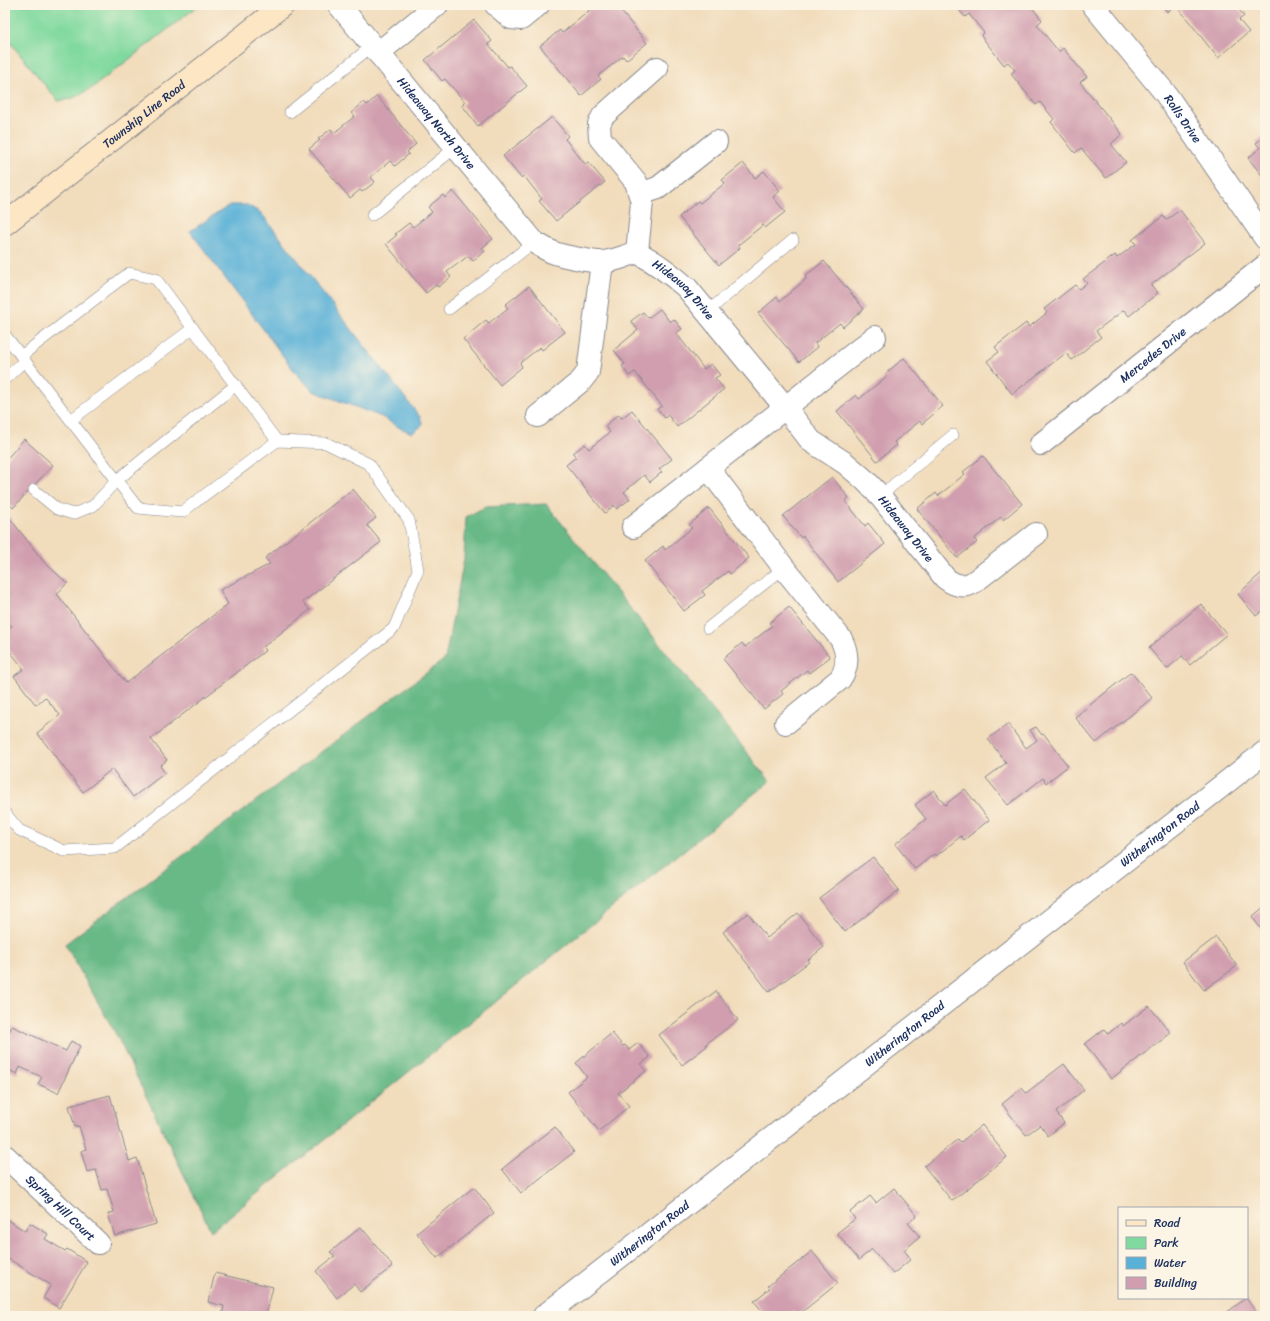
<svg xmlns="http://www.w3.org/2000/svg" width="1270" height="1321" font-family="Sriracha,sans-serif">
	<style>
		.green { fill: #80d99f; stroke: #4e847e }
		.forest { fill: #68b986; stroke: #427472 }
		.water { fill: #5ab1d7; stroke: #3a709a }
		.building { fill: #d09eaf }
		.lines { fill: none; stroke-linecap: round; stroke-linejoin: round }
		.lane-casing { stroke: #86868c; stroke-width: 12 }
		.street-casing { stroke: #86868c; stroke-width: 24 }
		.secondary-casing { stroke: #86868c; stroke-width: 24 }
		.lane { stroke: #fff; stroke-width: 11 }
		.street { stroke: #fff; stroke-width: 22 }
		.secondary { stroke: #fce6c4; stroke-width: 22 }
		.labels { text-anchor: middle; stroke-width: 4; stroke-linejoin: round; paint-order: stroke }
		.street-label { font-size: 12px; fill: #1b2f5e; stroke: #fcf5e5 }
	</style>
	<rect width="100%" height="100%" fill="#fcf5e5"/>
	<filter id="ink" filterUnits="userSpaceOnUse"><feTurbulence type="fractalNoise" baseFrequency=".025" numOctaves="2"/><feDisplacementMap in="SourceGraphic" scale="8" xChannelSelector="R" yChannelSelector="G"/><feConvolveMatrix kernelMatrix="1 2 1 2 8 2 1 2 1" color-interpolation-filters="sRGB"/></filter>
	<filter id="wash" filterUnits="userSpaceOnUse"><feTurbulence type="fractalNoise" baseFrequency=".012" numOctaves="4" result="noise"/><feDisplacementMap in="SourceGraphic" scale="16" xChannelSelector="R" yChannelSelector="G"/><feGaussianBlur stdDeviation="0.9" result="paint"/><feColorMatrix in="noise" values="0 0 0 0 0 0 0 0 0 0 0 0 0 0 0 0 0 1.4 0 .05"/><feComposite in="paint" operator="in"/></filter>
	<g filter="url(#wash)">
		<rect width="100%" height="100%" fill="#f1dcbb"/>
		<polygon class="green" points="5,5 199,5 92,88 71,99 58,101 5,36"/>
		<polygon class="forest" points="546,504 770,781 211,1231 118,1038 65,944 445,659 464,559 466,517 485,507"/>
		<polygon class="water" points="230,205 247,205 261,213 420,417 423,425 412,433 400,428 382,417 313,391 295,372 190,231"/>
		<g id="blocks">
			<g class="building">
				<polygon points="591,5 616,5 647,43 626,60 623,56 598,76 601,79 581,96 540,46 560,30 562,33 589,11 587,8"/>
				<polygon points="955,5 1030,5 1042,20 1037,25 1059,52 1063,48 1087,77 1080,82 1122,134 1111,144 1126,162 1106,178 1081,148 1075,153 1051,122 1054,119 1040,102 1036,105 1011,74 1015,70 1008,62 1004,65 981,36 984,33 969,14 965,17"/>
				<polygon points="1162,5 1235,5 1244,16 1239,20 1249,32 1218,58 1176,5 1167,12"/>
				<polygon points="474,20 492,41 488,44 508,67 510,66 527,86 478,126 462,105 465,102 445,79 442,81 425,60"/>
				<polygon points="377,96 416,144 407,152 409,154 395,166 390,161 371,177 375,182 362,192 360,190 350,198 309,149 320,140 318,139 331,129 334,133 355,116 351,113 364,102 367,105"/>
				<polygon points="552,117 568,136 565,139 585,164 588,162 605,182 556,221 539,201 542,199 524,176 521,178 503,156"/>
				<polygon points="1265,136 1265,179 1248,158 1260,148 1256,143"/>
				<polygon points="743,163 755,178 764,171 780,191 773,197 785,212 765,228 763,225 738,245 740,248 719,265 679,217 698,201 700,203 725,183 722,180"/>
				<polygon points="453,191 493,239 482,248 485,251 473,261 468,256 447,272 451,277 438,287 436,285 426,293 386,244 397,235 395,234 409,223 413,227 432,212 428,207 443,195 445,198"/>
				<polygon points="1180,210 1205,243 1151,285 1158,293 1129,316 1124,310 1096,331 1101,337 1072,360 1066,353 1012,394 987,361 999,352 995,347 1026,323 1029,327 1047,313 1044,309 1075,285 1079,289 1087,283 1083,279 1115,255 1117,258 1136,244 1132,240 1163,216 1166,220"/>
				<polygon points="824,261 864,309 843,327 840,323 815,343 817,347 799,362 758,313 777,297 780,301 806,279 805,276"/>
				<polygon points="529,286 565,332 542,350 540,347 520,363 522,367 500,385 463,339 486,320 489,323 508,308 505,305"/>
				<polygon points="660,309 670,322 674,319 682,329 676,333 704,369 711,364 720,375 715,378 724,389 677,427 668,415 665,418 657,409 662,406 635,372 629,376 622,366 625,364 614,350 638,330 631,321 643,312 648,318"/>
				<polygon points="904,358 943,406 922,424 920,421 894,442 897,445 877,461 837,411 856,395 859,399 887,376 885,374"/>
				<polygon points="632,410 672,459 659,469 662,472 650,482 644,475 624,492 630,499 617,509 614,505 605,513 566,465 576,457 573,453 585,444 589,449 610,432 605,426 618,415 622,418"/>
				<polygon points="24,439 53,465 13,508 8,503 5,507 5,461"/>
				<polygon points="983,456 1022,504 1003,520 1001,517 974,539 977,542 957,558 917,509 936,493 938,496 965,474 963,472"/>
				<polygon points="832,477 849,498 845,501 865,526 868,523 885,544 838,582 803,536 801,538 783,516"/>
				<polygon points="353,489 376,518 367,525 381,542 303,602 310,610 263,647 266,650 151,739 167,760 160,766 165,773 133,797 112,769 83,792 37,733 60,715 45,697 36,705 14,676 24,669 5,645 5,631 12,626 5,618 5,512 44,562 67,583 57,594 126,683 228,604 220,590 270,564 265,558"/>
				<polygon points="709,508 749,558 730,574 728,571 702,591 705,595 684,611 645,561 663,546 665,550 692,528 689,525"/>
				<polygon points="1265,570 1265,609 1256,616 1238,594"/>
				<polygon points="1201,604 1227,634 1190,665 1182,656 1167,669 1149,648"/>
				<polygon points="789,607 830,657 809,673 807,670 781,691 783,694 764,709 723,659 742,643 745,647 772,626 769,623"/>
				<polygon points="1131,672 1152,698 1096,743 1075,717"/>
				<polygon points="1008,724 1026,748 1037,740 1030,730 1036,727 1042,735 1044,734 1068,766 1046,783 1043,778 1008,805 986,778 1006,763 988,739"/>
				<polygon points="965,789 989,820 964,840 961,836 936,856 934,854 915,869 895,844 926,819 915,805 934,790 945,805"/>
				<polygon points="873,857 899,890 845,932 819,898"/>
				<polygon points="1265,906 1265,934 1252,917"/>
				<polygon points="748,913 767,938 798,913 824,947 808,960 809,962 769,992 723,932"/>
				<polygon points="1216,937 1237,966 1204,990 1183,962"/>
				<polygon points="716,991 738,1020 706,1044 707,1046 682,1065 659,1035"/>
				<polygon points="1149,1006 1171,1033 1111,1079 1085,1044 1104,1029 1108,1034 1121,1023 1123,1026"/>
				<polygon points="12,1026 66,1051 71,1041 80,1046 58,1093 38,1084 42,1077 20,1067 17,1074 5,1068 5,1030 9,1032"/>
				<polygon points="612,1033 623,1046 625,1045 629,1050 638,1043 650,1057 641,1064 646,1071 618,1093 629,1106 599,1131 568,1092 587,1077 576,1063"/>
				<polygon points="1064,1064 1084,1090 1056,1112 1064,1123 1048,1136 1040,1125 1026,1135 1002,1104 1022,1088 1026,1093"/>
				<polygon points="110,1095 129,1161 137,1158 156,1224 115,1236 108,1214 114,1212 107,1189 102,1190 96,1170 87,1172 81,1151 86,1149 79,1126 75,1127 69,1106"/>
				<polygon points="982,1125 1007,1157 952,1201 924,1166 958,1139 961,1142"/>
				<polygon points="555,1127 574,1152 521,1193 502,1169"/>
				<polygon points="474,1187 494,1213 437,1258 417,1233"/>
				<polygon points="894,1188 917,1216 908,1223 920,1237 904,1250 911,1259 893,1274 872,1249 859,1260 837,1233 855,1219 850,1212 870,1196 876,1203"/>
				<polygon points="6,1219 25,1231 30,1223 48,1234 45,1239 65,1251 67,1249 87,1262 59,1308 43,1298 51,1285 7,1258 5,1262 5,1221"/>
				<polygon points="361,1227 393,1266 360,1292 354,1284 337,1298 316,1271 335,1256 330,1252"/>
				<polygon points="812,1251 838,1283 797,1316 793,1311 787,1316 766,1316 754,1301 770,1288 768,1286"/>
				<polygon points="215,1273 273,1287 266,1316 222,1316 224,1306 208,1302"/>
				<polygon points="1246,1298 1259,1316 1222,1316"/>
			</g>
		</g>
	</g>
	<g filter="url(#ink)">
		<use href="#blocks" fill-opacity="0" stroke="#86868c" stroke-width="1"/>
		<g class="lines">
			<g class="lane-casing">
				<g id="lane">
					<polyline points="290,112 372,46"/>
					<polyline points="372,215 456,147"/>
					<polyline points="449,309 534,242"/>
					<polyline points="707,312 793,240"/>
					<polyline points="5,335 138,508 182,512 277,441 326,443 369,464 409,520 418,570 394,628 115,848 64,851 19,830 5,813"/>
					<polyline points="21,356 129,273 156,279 277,441"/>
					<polyline points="5,379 24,361"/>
					<polyline points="71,420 193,328"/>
					<polyline points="34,490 57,509 73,514 93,506 117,480 236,385"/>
					<polyline points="880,496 953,435"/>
					<polyline points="708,628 784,568"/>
				</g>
			</g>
			<g class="street-casing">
				<g id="street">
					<path id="s1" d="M 339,5 L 534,242 C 553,254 558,255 580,259 C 587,260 594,262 601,262 C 613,262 626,256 637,252"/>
					<polyline points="496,5 511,18 521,19 538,5"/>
					<path id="s2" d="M 1093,5 L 1165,93 L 1265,238"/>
					<polyline points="378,53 437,5"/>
					<polyline points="640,194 658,188 716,142"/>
					<path id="s3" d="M 637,252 C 655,262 671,274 687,288 L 785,407 L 811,441 L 845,463 L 866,481 L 880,496 L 945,578 C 955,586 964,588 974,582 L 1036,534"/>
					<polyline points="637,252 642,202 636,182 600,138 599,124 603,116 657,68"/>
					<polyline points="538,416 581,381 588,372 602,262"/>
					<path id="s4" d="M 1041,444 L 1265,266"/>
					<path d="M 708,468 L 784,568 L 841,639 C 848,653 849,666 840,679 L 786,723"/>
					<polyline points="633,527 875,337"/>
					<path id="s5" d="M 5,1156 L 98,1243"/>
					<path id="s6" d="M 544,1316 L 1265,752"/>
				</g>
			</g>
			<g class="secondary-casing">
				<g id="secondary">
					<path id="s7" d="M 5,224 L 283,5"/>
				</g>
			</g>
			<use href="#lane" class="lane"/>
			<use href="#street" class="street"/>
			<use href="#secondary" class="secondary"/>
		</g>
	</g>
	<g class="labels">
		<g class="street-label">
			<text dy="4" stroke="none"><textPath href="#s7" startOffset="177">Township Line Road</textPath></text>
			<text dy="4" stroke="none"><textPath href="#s2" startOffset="145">Rolls Drive</textPath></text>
			<text dy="4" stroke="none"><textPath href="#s1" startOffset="153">Hideaway North Drive</textPath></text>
			<text dy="4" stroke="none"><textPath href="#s3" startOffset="60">Hideaway Drive</textPath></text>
			<text dy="4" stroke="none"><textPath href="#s4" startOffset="143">Mercedes Drive</textPath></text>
			<text dy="4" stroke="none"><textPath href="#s3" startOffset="389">Hideaway Drive</textPath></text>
			<text dy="4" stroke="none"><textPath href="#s6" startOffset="782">Witherington Road</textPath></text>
			<text dy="4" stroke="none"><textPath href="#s6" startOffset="458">Witherington Road</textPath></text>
			<text dy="4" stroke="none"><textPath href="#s5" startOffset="76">Spring Hill Court</textPath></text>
			<text dy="4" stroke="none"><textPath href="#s6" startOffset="134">Witherington Road</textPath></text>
		</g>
	</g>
	<rect width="1270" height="1321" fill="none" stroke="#fcf5e5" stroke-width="20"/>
	<rect x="1118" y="1207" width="130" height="92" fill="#fcf5e5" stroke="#a2a6af"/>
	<rect x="1126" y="1220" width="20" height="6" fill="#fce6c4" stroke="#a2a6af"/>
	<text x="1154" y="1227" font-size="12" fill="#1b2f5e">Road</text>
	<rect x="1126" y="1237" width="20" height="12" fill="#80d99f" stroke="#a2a6af"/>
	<text x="1154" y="1247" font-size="12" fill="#1b2f5e">Park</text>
	<rect x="1126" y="1257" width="20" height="12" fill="#5ab1d7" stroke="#a2a6af"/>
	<text x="1154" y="1267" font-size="12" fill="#1b2f5e">Water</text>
	<rect x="1126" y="1277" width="20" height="12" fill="#d09eaf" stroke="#a2a6af"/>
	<text x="1154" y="1287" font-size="12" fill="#1b2f5e">Building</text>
</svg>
